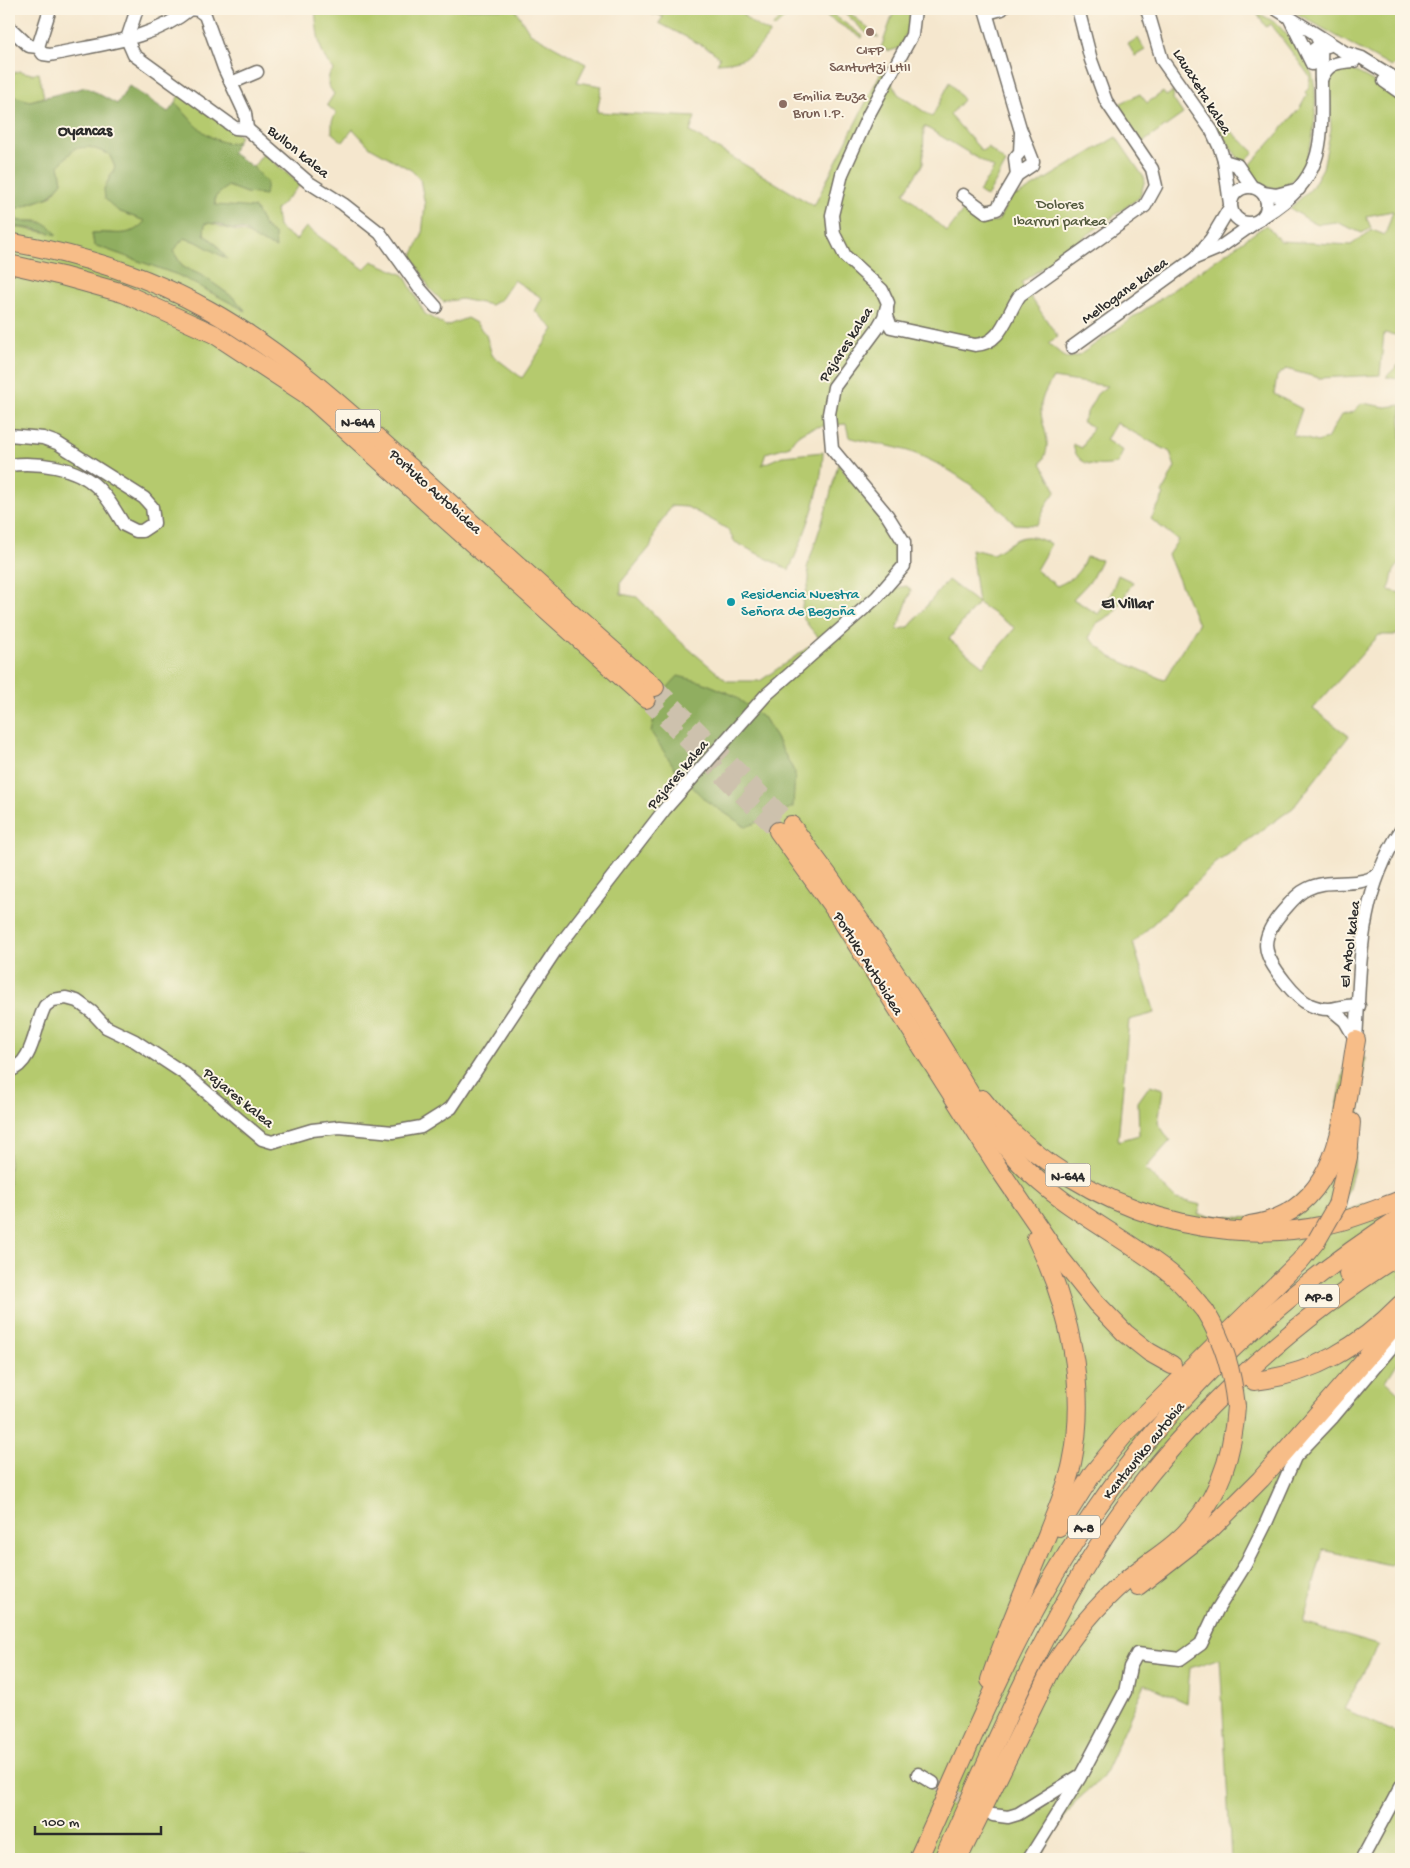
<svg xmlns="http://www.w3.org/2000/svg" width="1410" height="1868" font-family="'Gochi Hand',sans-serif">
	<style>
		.green { fill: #b5ca6e; stroke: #707a4c; fill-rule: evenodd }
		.forest { fill: #90ae61; stroke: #5e6c46 }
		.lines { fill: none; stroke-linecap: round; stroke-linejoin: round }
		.minor-tunnel { stroke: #cdc1ad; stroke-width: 12; stroke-dasharray: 12 6; stroke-linecap: butt }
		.highway-tunnel { stroke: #cdc1ad; stroke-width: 18; stroke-dasharray: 18 9; stroke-linecap: butt }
		.minor-casing { stroke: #726d64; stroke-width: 15 }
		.highway-casing { stroke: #726d64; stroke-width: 20 }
		.minor { stroke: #fff; stroke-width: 12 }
		.highway { stroke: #f7bd88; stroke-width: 18 }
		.highway-bridge-casing { stroke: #726d64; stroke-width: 20; stroke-linecap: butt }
		.highway-bridge { stroke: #f7bd88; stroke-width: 18 }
		.education-dot { fill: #8d6e63; stroke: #fcf5e5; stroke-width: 2 }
		.culture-dot { fill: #0f9aa8; stroke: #fcf5e5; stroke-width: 2 }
		.labels { text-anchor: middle; stroke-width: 4; stroke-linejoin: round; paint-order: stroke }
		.shield { fill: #fcf5e5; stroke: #6a6863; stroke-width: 1 }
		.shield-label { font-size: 14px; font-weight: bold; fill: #2b2b2b }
		.education-label { font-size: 15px; fill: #785e54; stroke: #fcf5e5 }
		.street-label { font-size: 15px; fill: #2b2b2b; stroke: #fcf5e5 }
		.park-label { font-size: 15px; fill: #545b3f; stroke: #fcf5e5 }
		.culture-label { font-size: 15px; fill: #0d838f; stroke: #fcf5e5; text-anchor: start }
		.neighbourhood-label { font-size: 16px; font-weight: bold; fill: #2b2b2b; stroke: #fcf5e5 }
	</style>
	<rect width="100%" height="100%" fill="#fcf5e5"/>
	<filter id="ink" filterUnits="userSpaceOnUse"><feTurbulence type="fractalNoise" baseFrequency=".02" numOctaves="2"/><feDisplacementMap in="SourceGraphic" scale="10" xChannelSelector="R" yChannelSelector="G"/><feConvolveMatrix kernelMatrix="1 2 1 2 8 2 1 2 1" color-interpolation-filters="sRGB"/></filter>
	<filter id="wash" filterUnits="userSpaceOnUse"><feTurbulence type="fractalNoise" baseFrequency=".0096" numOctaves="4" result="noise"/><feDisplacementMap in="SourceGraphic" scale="20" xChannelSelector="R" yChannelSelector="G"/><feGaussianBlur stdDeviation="1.12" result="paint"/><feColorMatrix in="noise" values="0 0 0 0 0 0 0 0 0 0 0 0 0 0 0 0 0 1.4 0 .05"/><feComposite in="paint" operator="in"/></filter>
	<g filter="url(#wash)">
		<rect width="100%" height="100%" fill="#f5e7ce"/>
		<g class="green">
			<path d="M 315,9 L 515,9 L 530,33 L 586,64 L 577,82 L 602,86 L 597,112 L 695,117 L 690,132 L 814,206 L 883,68 L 898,94 L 932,117 L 950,82 L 963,100 L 950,115 L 982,151 L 988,147 L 1006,163 L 987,197 L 979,192 L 994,168 L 924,126 L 923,164 L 904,193 L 947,232 L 966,207 L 981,223 L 998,221 L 1011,196 L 1019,195 L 1116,137 L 1145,179 L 1140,197 L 1021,283 L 1058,337 L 1048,343 L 1066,358 L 1078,356 L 1266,225 L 1280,241 L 1351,245 L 1372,230 L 1385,235 L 1393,211 L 1366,216 L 1371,228 L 1362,233 L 1336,222 L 1319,224 L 1310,221 L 1290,208 L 1311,189 L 1323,168 L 1331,129 L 1328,79 L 1336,68 C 1354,65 1386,90 1401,100 L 1401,336 L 1384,333 L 1380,375 L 1319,378 L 1286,369 L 1277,376 L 1274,394 L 1302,409 L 1293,435 L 1317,442 L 1327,439 L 1341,415 L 1353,412 L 1362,403 L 1386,407 L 1401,405 L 1401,563 C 1388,574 1395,579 1388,590 L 1401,593 L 1401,635 L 1379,635 L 1313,709 L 1349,736 L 1293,808 L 1216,863 L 1133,943 L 1155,1013 L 1129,1020 L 1118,1141 L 1139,1135 L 1138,1102 L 1150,1085 L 1163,1089 L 1158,1123 L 1170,1141 L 1145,1169 L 1176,1199 L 1201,1205 L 1198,1215 L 1252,1218 L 1273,1211 L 1308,1188 L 1327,1158 L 1347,1056 L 1365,1058 L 1354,1169 L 1342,1212 L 1401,1192 L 1401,1357 L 1386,1381 L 1401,1395 L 1401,1555 L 1390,1565 L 1323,1550 L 1303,1623 L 1378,1645 L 1344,1709 L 1401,1735 L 1401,1859 L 1231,1859 L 1220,1658 L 1190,1668 L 1187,1703 L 1145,1684 L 1103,1777 L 1075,1802 L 1038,1859 L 9,1859 L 9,226 L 56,234 L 40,221 L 18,221 L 12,210 L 50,197 L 62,182 L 59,165 L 75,148 L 90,147 L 109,154 L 115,167 L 104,189 L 118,211 L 145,221 C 130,240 114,231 92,233 L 94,245 L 178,275 L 244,310 L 234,298 L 203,276 L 183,267 L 173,251 L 184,238 L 197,242 L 226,258 L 215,243 L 204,234 L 205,223 C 215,223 220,227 229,229 C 243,234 242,229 256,239 L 275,235 L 265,227 L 255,208 L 215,206 L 215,197 L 228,186 L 246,193 L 267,183 L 253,167 L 264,153 L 300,185 L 276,210 L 278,227 L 296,240 L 306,227 L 364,269 L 372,261 L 404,275 L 425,314 L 446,326 L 467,318 L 476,323 L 486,335 L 492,355 L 522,378 L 554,329 L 535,311 L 542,298 L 514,280 L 501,299 L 491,305 L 461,299 L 443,302 L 430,289 L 412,256 L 422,235 L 425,205 L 420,179 L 411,170 L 370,147 L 353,129 L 343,142 L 332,133 L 332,121 L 336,113 L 327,105 L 334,94 L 328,85 L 329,75 L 334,69 C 318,56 317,29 315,9 ZM 1053,378 L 1107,386 L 1097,394 L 1082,422 L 1093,427 L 1082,448 L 1073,444 C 1076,467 1097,467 1117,464 L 1123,451 L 1106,440 L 1116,423 L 1170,452 L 1175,467 L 1162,493 L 1164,495 L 1151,519 L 1178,540 L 1168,555 L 1198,624 L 1164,680 L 1111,657 L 1089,638 L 1097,623 L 1114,613 L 1133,582 L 1118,575 L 1108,601 L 1098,614 L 1073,599 L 1091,580 L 1101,560 L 1086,557 C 1080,573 1073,579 1057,586 L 1036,570 L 1051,544 C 1022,529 1017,540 993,554 L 971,549 L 978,603 L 948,580 L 909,627 L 897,630 L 911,591 L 907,586 L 895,588 L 891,575 C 898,564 902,552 897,539 L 838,464 L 828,503 L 807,568 C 814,583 802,594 802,609 C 801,620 814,632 820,639 L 760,681 L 727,681 L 681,642 L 637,597 L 621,594 L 621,582 L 651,546 L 655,532 L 671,506 L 687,507 L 712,520 L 727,529 L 735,542 L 789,570 C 805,534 822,492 823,452 L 782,456 L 762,465 L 766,453 L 790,446 C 799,425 825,426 846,424 L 849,437 C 871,444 894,445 916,454 C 954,469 987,495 1015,524 L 1037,525 L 1048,502 L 1056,491 L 1041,463 C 1057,439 1036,424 1042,400 C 1044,392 1049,385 1053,378 ZM 978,603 L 1015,628 L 983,666 L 949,639 ZM 702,682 L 733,695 L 766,720 L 795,773 L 746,827 L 720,809 Z"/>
			<path d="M 646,9 L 737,9 L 752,23 L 770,33 C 753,56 747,61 717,63 L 720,58 L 711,50 L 659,23 L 663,17 L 657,14 L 652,15 Z"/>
			<polygon points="789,9 803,9 787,16 774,28 773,26"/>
			<polygon points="815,9 825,9 863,36 862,38"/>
			<polygon points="849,9 851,9 849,12 879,38 866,33 845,13"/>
			<polygon points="891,9 910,9 909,27 899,48 890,51 881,48 893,14"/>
			<polygon points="1300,9 1401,9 1401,60 1391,67 1296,13"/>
			<path d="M 1256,12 C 1263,16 1273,20 1279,26 C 1288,35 1308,62 1312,74 C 1321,101 1314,190 1273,188 C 1260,187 1252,180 1246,170 L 1300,108 L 1307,95 L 1305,92 L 1309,88 L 1310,77 L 1271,24 L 1266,27 Z"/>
			<polygon points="1138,38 1145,50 1135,56 1128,44"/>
			<polygon points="19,71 32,74 39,73 44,97 30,101 13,96 9,87 9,75"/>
			<polygon points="1174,91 1173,99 1183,114 1142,143 1117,105 1140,94 1147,103 1163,92 1166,96"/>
			<path d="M 179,93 L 240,136 L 237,142 C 212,148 191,120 176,103 Z"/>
			<polygon points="1219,120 1254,152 1242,164 1215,124"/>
			<polygon points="1401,362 1401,378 1386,377"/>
		</g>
		<g class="forest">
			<path d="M 129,86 L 168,112 L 176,103 C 191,120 212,148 237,142 L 232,153 L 253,167 L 267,183 L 265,195 L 246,193 L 228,186 L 215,197 L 215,205 L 255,208 L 265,227 L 275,235 L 276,248 L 256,239 L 244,230 L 229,229 L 219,224 L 205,223 L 204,234 L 215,243 L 227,259 L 197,242 L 184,238 L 173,251 L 183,267 L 203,276 L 234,298 L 246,311 L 178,275 L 94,245 L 92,233 C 113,231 130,240 145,221 L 118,211 L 105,199 L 104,189 L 115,167 L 109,154 L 90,147 L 75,148 L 59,165 L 62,182 L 49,197 L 12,210 L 18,221 C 34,221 48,220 57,235 L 34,229 L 9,226 L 9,87 L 13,96 L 30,101 L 86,87 L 117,104 Z"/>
			<polygon points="678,676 702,682 733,695 766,720 795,773 793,807 746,827 705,800 676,770 651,732 659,697"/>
		</g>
	</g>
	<g filter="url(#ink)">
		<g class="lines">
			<polyline class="minor-tunnel" points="933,1783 975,1805"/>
			<g class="highway-tunnel">
				<polyline points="655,687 791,825"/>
				<polyline points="646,699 778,831"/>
			</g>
			<g class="minor-casing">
				<g id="minor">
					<polyline points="1147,9 1162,60 1212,131 1220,148 1224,161 1230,204"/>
					<polyline points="1276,9 1346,53 1362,58 1401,82"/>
					<polyline points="987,13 1002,9"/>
					<polyline points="1289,17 1311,62"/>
					<path d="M 9,27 L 29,46 L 38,47 L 43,54 L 50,55 C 98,44 151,41 190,9 L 198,10 L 205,15 L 224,68 L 245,113 L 247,129"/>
					<polyline points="127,39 134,55 235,128 247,129 308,182 343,204 380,233 420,289 436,307"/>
					<polyline points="127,39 137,9"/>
					<polyline points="38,47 50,9"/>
					<polyline points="1312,64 1313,50 1317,47 1328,46"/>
					<path d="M 1321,80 C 1327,63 1338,62 1354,61"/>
					<polyline points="1384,81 1401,93"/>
					<polyline points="231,83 257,72"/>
					<polyline points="1224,161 1237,165 1252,187"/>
					<polyline points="1017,175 1015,158 1020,152 1021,133"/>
					<circle cx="1249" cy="205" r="18"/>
					<polyline points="1263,193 1276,195 1299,189"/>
					<polyline points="963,195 986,212 997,209 1017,175 1032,165 1033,161 1020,128 985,9"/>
					<path d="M 1264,216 C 1325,178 1322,146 1321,81 C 1320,69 1322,57 1321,46 L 1316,35"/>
					<polyline points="1197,256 1211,239 1230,207"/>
					<path d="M 887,308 L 887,316 L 891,327 L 975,345 C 1002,344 1006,315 1020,295 L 1145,206 L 1156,186 L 1152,169 L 1106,101 L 1091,60 L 1078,9"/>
					<polyline points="1072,347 1195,258 1219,248 1253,224"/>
					<path d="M 9,435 L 43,438 L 57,443 L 144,498 L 152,507 L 154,523 L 142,531 L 136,531 L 124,525 C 116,512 108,497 97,487 C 76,466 37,462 9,465"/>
					<path d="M 1359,1006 C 1338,1003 1335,1015 1310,1005 C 1300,1000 1292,991 1285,982 C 1262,953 1258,939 1284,910 C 1291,902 1298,893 1307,889 C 1329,877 1355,889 1377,875"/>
					<polyline points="1333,1011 1345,1021 1356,1040"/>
					<path d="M 1356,1040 C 1361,963 1357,898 1401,830"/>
					<path d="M 9,1071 C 34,1063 34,1027 45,1006 L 53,1000 L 66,998 L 77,1001 L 92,1012 L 106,1027 L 135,1041 L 185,1074 L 262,1139 L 272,1142 L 312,1130 L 339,1127 L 393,1132 L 421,1127 L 451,1108 L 555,951 L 665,809 L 766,695 L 877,597 L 904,566 L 904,542 L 887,515 L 832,449 L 829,414 L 834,387 L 877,329 L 884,317 L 888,303 L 882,290 L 845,256 L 834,234 L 832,215 L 842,174 L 869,114 L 912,35 L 915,9"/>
					<polyline points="918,1774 933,1783"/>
					<polyline points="993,1815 1008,1817 1018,1814 1081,1775 1125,1692 1130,1667 1137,1654 1180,1659 1201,1644 1217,1610 1245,1565 1266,1523 1295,1457 1333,1417 1401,1336"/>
					<polyline points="1029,1859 1080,1777"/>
					<polyline points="1362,1859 1401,1786"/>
				</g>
			</g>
			<g class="highway-casing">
				<g id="highway">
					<path d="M 9,242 C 79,254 146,275 209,310 C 284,352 347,410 410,467 C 492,541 572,616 655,687"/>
					<polyline points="9,264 62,276 123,293 214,334 307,395 646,699"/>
					<path d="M 791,825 C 847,899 900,977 948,1057 C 971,1094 989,1131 1020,1163 C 1062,1208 1118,1233 1166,1270 C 1181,1281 1193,1297 1205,1311"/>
					<polyline points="778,831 835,910 999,1169 1057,1254 1096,1303 1125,1333 1149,1352 1172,1365"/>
					<path d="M 982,1099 C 1061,1199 1200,1251 1325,1225 C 1352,1220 1376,1209 1401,1200"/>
					<polyline points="1337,1205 1348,1157 1351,1122"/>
					<path d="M 1250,1225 C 1343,1212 1343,1113 1356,1040"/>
					<polyline points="1348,1274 1401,1237"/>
					<path d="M 1254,1381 C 1314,1374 1359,1347 1401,1304"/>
					<polyline points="1059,1527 1093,1473 1125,1434 1300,1261 1317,1240"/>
					<polyline points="1138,1586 1211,1529 1261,1479 1401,1318"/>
					<path d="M 990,1680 C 1006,1631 1028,1583 1047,1535 C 1056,1511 1067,1488 1072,1463 C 1088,1387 1069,1307 1036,1238"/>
					<path d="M 918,1859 C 961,1765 1000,1667 1053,1577 C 1142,1425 1253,1313 1401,1217"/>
					<path d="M 943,1859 C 989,1758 1032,1654 1090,1559 C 1163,1438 1282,1328 1401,1254"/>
					<path d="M 958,1859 L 1052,1668 C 1072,1636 1096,1606 1125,1581 C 1141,1567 1160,1556 1176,1542 C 1216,1507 1233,1458 1236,1406"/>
				</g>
			</g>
			<use href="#minor" class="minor"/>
			<use href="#highway" class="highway"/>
			<g class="highway-bridge-casing">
				<g id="highway-bridge">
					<polyline points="1317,1240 1337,1205"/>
					<path d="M 1205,1311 C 1224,1342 1232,1371 1236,1406"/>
				</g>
			</g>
			<use href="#highway-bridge" class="highway-bridge"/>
		</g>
	</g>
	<g class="education-dot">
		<circle cx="870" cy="32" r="5"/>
		<circle cx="783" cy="104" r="5"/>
	</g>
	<circle class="culture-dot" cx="731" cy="602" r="5"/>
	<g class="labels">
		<g class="shield">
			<rect x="335.5" y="409.5" width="45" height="23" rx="4"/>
			<rect x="1045.5" y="1163.5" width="45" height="23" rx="4"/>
			<rect x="1299" y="1284.5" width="40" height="23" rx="4"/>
			<rect x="1068" y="1515.5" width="32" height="23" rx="4"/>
		</g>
		<g class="shield-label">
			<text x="358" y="426">N-644</text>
			<text x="1068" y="1180">N-644</text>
			<text x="1319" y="1301">AP-8</text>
			<text x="1084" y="1532">A-8</text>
		</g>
		<g class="education-label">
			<text x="870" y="54">CIFP<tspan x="870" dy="17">Santurtzi LHII</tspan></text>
			<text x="793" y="100" text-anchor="start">Emilia Zuza<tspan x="793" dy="17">Brun I.P.</tspan></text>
		</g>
		<g class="street-label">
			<text transform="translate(1203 91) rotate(58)" y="5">Lauaxeta kalea</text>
			<text transform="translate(299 151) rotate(39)" y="5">Bullon kalea</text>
			<text transform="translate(1124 290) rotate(-36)" y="5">Mellogane kalea</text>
			<text transform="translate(845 344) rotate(-57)" y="5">Pajares kalea</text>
			<text transform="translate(436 491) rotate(42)" y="5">Portuko Autobidea</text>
			<text transform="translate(677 774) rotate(-50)" y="5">Pajares kalea</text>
			<text transform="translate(1349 944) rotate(-83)" y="5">El Arbol kalea</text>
			<text transform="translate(869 963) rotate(58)" y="5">Portuko Autobidea</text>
			<text transform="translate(239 1097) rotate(39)" y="5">Pajares kalea</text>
			<text transform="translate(1143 1450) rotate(-51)" y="5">Kantauriko autobia</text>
		</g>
		<g class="park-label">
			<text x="1060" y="208">Dolores<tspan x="1060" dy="17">Ibarruri parkea</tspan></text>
		</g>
		<g class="culture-label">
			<text x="741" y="598">Residencia Nuestra<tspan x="741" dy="17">Señora de Begoña</tspan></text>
		</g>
		<g class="neighbourhood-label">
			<text x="85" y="135">Oyancas</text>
			<text x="1127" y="608">El Villar</text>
		</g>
	</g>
	<rect width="1410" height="1868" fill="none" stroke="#fcf5e5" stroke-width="30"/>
	<path d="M35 1826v8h126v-8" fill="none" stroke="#2b2b2b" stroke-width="2.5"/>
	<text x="42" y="1826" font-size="15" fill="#2b2b2b" stroke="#fcf5e5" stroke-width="4" paint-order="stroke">100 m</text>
</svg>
